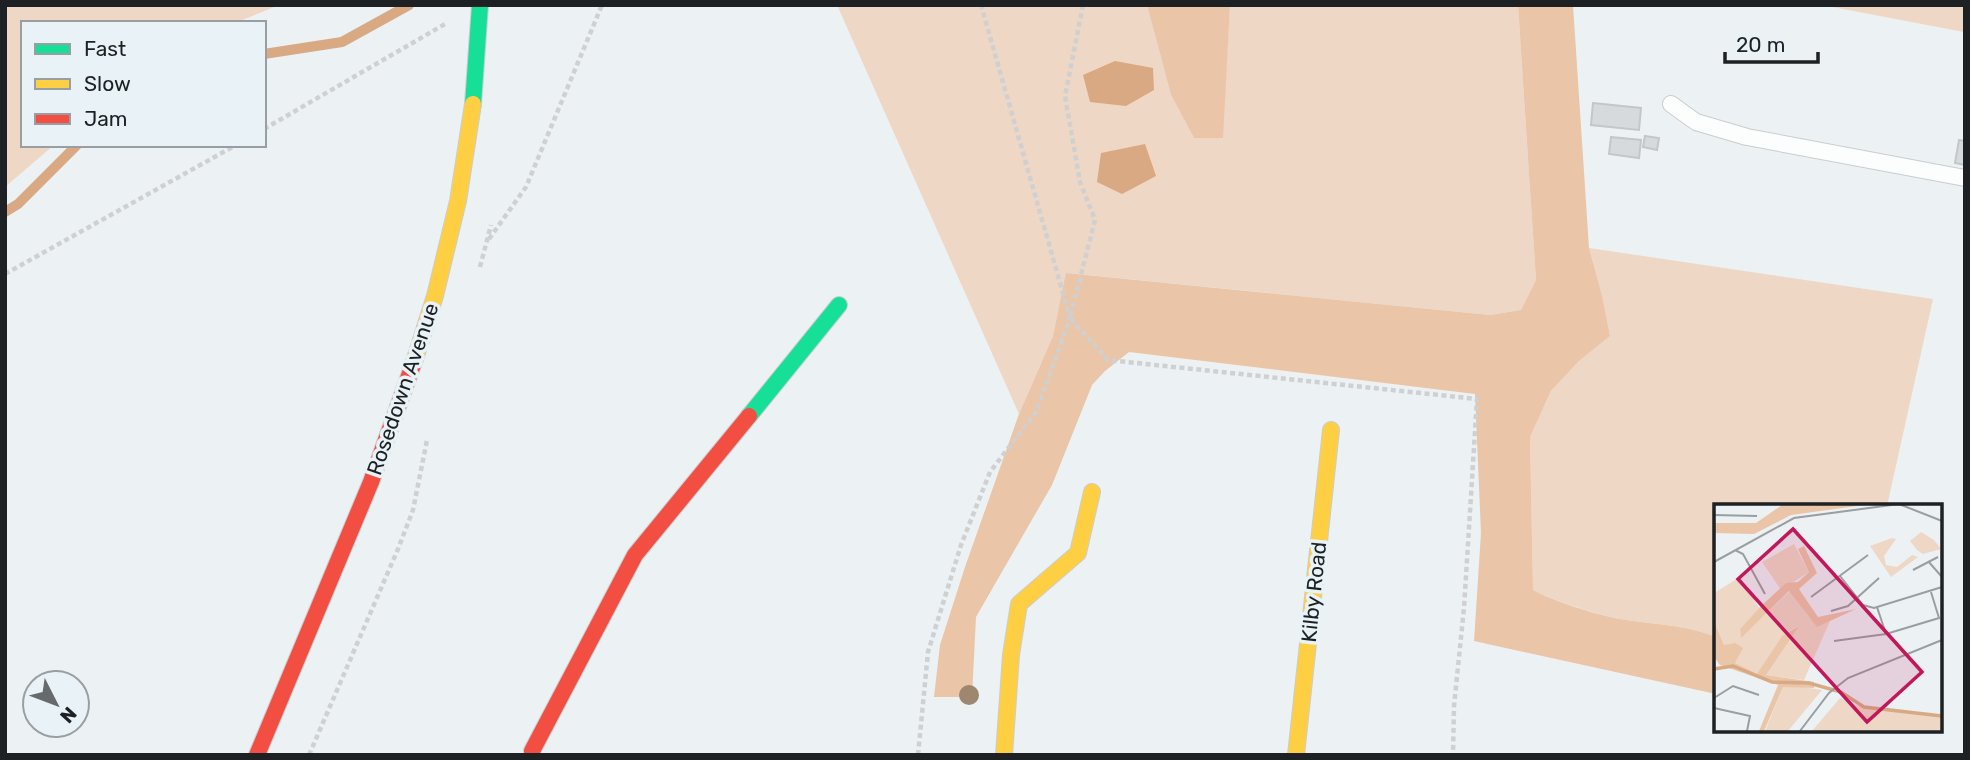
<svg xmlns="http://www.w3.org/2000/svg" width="1970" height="760" font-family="Rubik,sans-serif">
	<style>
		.green { fill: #eed7c5 }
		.forest { fill: #eac5a7 }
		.water { fill: #d8a982 }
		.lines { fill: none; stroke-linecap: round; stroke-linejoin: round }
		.stream { stroke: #d8a982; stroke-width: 10 }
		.building { fill: #d7dadc; stroke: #c3c7c9; stroke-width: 2 }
		.lane-casing { stroke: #cacdcf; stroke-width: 18 }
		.fast-casing { stroke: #cacdcf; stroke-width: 18 }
		.slow-casing { stroke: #cacdcf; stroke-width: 18 }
		.jam-casing { stroke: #cacdcf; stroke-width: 18 }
		.path { stroke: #cfd0d1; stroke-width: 4.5; stroke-dasharray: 5 3.5; stroke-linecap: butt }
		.lane { stroke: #fcfdfd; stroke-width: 16 }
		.fast { stroke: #16e098; stroke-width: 16 }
		.slow { stroke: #ffcf43; stroke-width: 16 }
		.jam { stroke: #f24e42; stroke-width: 16 }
		.tree { fill: #9e876e }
		.labels { text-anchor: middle; stroke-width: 7; stroke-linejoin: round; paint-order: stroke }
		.street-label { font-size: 21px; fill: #1e2123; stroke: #e9f2f7 }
		.inset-river { fill: none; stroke: #d8a982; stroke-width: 3.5 }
		.inset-road { fill: none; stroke: #9a9ea0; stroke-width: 2 }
		.view { fill: #c2185b; fill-opacity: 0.15; stroke: #c2185b; stroke-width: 3.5 }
		.inset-edge { fill: none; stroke: #1e2123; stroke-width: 3.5 }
	</style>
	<rect width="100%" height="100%" fill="#ecf1f4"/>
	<g class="green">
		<polygon points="5,5 279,5 235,23 23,23 23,145 54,145 5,187"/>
		<polygon points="837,5 1147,5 1171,95 1194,138 1222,138 1230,5 1518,5 1536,280 1521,310 1490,315 1067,273 1053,336 1019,414"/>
		<polygon points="1822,5 1965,5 1964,32"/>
		<path d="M 1589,248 L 1933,299 L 1887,506 L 1716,506 L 1716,637 C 1683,624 1654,625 1620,619 C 1596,614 1554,601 1533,590 L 1530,437 L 1551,391 L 1579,361 L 1610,336 L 1602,295 Z"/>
	</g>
	<g class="forest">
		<polygon points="1147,5 1230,5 1223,138 1194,138 1171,95"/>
		<path d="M 1518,5 L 1573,5 L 1589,248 L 1602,295 L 1610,336 L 1579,361 L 1551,391 L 1530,437 L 1533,590 C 1553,601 1597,615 1620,619 C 1654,625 1683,624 1716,637 L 1716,694 L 1474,641 L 1481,533 L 1475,394 L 1129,352 L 1105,371 L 1092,385 L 1052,485 L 976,617 L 972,697 L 934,697 L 940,645 L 965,567 L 1019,414 L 1053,336 L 1066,273 L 1490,315 L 1521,310 L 1536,280 Z"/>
	</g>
	<g class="water">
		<polygon points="1115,61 1153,68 1154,90 1126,106 1090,102 1083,75"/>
		<polygon points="1145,144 1156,176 1122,194 1097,182 1101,153"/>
	</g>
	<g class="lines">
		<g class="stream">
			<polyline points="264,54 342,42 409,5"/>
			<polyline points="5,212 18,204 77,145"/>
		</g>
	</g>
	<g class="building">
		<polygon points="1593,103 1641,108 1639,130 1591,125"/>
		<polygon points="1645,136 1659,138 1657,150 1643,147"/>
		<polygon points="1611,137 1641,140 1639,158 1609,154"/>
		<polygon points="1959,140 1965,141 1965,165 1955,163"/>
	</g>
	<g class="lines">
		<g class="lane-casing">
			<polyline id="lane" points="1671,104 1696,122 1747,137 1965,178"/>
		</g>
		<g class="fast-casing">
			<g id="fast">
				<polyline points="473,104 480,5"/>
				<polyline points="749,416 839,305"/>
			</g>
		</g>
		<g class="slow-casing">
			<g id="slow">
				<polyline points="414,362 435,296 458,201 473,104"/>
				<polyline points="1004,755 1011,655 1019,604 1078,553 1092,492"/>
				<polyline points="1296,755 1331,430"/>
			</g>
		</g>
		<g class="jam-casing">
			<g id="jam">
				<polyline points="532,751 635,555 749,416"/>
				<polyline points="257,755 371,482 414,362"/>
			</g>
		</g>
		<g class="path">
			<polyline points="1083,5 1065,96 1080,182 1095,220 1070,318 1108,360 1477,399 1464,608 1454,706 1453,755"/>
			<polyline points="264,129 445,24"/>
			<polyline points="489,239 526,187 602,5"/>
			<polyline points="480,267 491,225"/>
			<polyline points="5,274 236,145"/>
			<polyline points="309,755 398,549 413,510 427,440"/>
			<polyline points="918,755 928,652 961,545 990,472 1036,412 1070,318 981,5"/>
		</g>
		<use href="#lane" class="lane"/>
		<use href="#fast" class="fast"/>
		<use href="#slow" class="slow"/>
		<use href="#jam" class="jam"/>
	</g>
	<circle class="tree" cx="969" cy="695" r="10"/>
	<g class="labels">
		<g class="street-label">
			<text transform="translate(403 389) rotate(-71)" y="7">Rosedown Avenue</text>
			<text transform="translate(1314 592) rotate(-84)" y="7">Kilby Road</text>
		</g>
	</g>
	<g transform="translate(1714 504)">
		<rect width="228" height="228" fill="#ecf1f4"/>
		<path d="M 207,28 L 220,36 L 227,45 L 209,50 L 203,46 L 196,37 ZM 178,34 L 182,35 L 170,52 L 172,61 L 183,63 L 198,51 L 204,53 L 177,73 L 156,42 ZM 80,40 L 95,68 L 67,86 L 48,58 ZM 26,73 L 45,104 L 26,125 L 27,133 L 76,87 L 108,120 L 116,117 L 90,176 L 52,171 L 84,122 L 68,132 L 43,171 L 21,159 L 24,151 L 10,141 L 0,117 L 0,89 ZM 75,181 L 108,186 L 74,227 L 51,227 L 69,183 ZM 126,194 L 144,202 L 227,212 L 227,227 L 98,227 Z" fill="#eed7c5"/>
		<path d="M 158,0 L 77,11 L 40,30 L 0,29 L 0,19 L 42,19 L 68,1 ZM 90,42 L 103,69 L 85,85 L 104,113 L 142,105 L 103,123 L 75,87 L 27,134 L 26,125 L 45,104 L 72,79 L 84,78 L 95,68 L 84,45 ZM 0,117 L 10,141 L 21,139 L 29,144 L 21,159 L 43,170 L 68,132 L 85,122 L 52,171 L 100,178 L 100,184 L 69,183 L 50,227 L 45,227 L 64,181 L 6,161 L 0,153 Z" fill="#eac5a7"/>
		<path class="inset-river" d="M 0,165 L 19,162 L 58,178 L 95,179 L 127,188 L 150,203 L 228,212"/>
		<path class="inset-road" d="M 0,11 L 43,12M 21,46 L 29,50 L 51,90M 214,57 L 228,73M 0,58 L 80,14 L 185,0 L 228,17M 199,66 L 224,53M 126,72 L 149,101 L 160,104 L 228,83M 97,93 L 154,51M 163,103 L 172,130 L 225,114 L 217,88M 117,107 L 134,102 L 165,74M 120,137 L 172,130M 0,194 L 19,182 L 45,191M 0,204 L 36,212 L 33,227M 86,227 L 115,189 L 134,174 L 228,136"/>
		<path class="view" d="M 79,25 L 208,168 L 153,218 L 24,75 Z"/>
		<rect width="228" height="228" class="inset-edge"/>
	</g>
	<rect width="1970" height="760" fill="none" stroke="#1e2123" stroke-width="14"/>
	<rect x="21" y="21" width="245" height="126" fill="#e9f2f7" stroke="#989ea2" stroke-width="2"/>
	<rect x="35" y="44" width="35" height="10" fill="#16e098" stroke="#989ea2" stroke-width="2"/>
	<text x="84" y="56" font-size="21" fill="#1e2123">Fast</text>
	<rect x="35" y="79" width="35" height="10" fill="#ffcf43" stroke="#989ea2" stroke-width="2"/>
	<text x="84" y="91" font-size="21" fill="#1e2123">Slow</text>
	<rect x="35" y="114" width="35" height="10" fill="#f24e42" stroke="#989ea2" stroke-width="2"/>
	<text x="84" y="126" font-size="21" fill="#1e2123">Jam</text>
	<g transform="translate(56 704) rotate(132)"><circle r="33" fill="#e9f2f7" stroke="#989ea2" stroke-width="2"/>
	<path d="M0-5L12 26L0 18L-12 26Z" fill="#666a6c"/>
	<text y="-10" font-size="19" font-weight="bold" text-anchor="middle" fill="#1e2123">N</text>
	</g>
	<path d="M1725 52v10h93v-10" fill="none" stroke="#1e2123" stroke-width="3.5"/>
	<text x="1736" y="52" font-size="21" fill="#1e2123" stroke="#e9f2f7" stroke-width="5" paint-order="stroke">20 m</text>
</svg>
